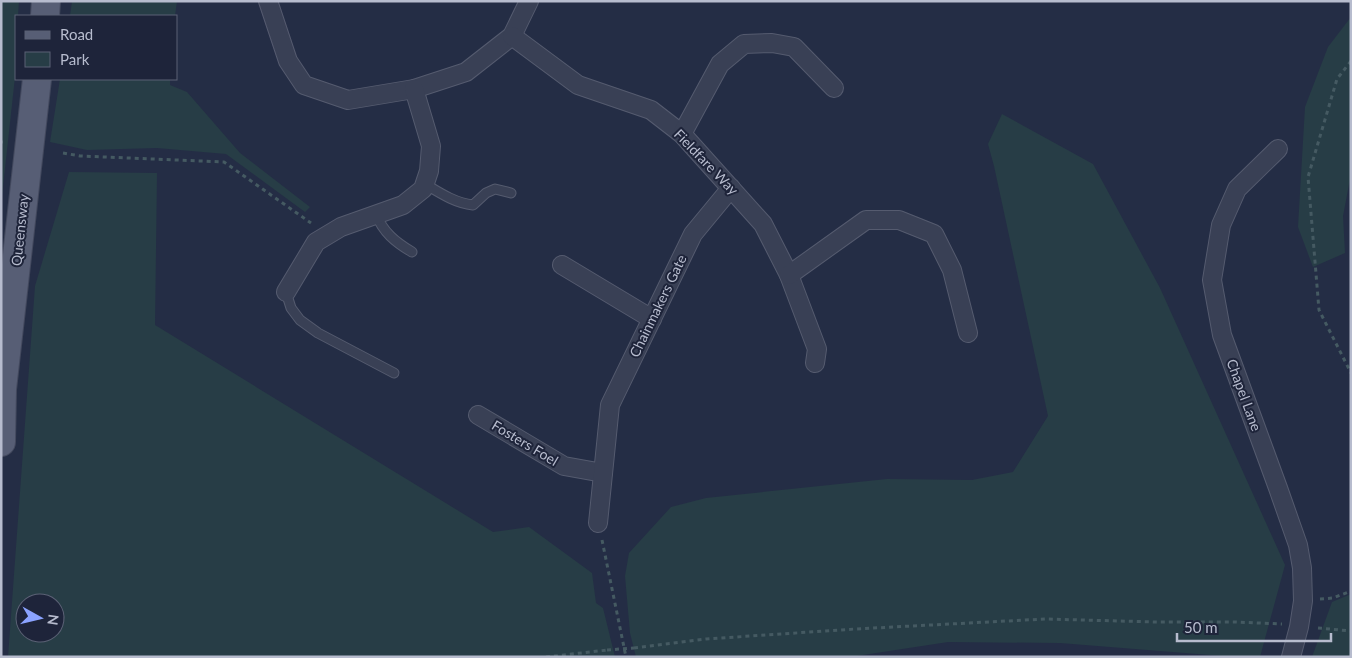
<svg xmlns="http://www.w3.org/2000/svg" width="1352" height="658" font-family="Lato,sans-serif">
	<style>
		.green { fill: #273d46; fill-rule: evenodd }
		.lines { fill: none; stroke-linecap: round; stroke-linejoin: round }
		.lane-casing { stroke: #555b6f; stroke-width: 11 }
		.street-casing { stroke: #555b6f; stroke-width: 20 }
		.primary-casing { stroke: #43495e; stroke-width: 30 }
		.path { stroke: #455a62; stroke-width: 3; stroke-dasharray: 4 4; stroke-linecap: butt }
		.lane { stroke: #394055; stroke-width: 9 }
		.street { stroke: #394055; stroke-width: 18 }
		.primary { stroke: #575e75; stroke-width: 28 }
		.path-bridge { stroke: #455a62; stroke-width: 3; stroke-dasharray: 4 4; stroke-linecap: butt }
		.labels { text-anchor: middle; stroke-width: 4; stroke-linejoin: round; paint-order: stroke }
		.street-label { font-size: 14px; fill: #b7bcce; stroke: #1e243a }
	</style>
	<rect width="100%" height="100%" fill="#242d45"/>
	<g class="green">
		<polygon points="1,1 19,1 18,16 16,16 15,77 1,205"/>
		<polygon points="72,1 177,1 175,16 70,16"/>
		<polygon points="1351,17 1351,174 1343,216 1345,253 1313,267 1298,227 1305,107 1328,47"/>
		<polygon points="60,79 170,79 170,85 187,92 240,153 310,207 305,212 226,154 157,148 87,150 50,142"/>
		<polygon points="1002,114 1093,164 1160,288 1285,565 1260,657 1235,657 1060,643 948,642 850,657 636,657 630,633 625,576 629,553 671,507 706,498 887,479 972,480 1013,472 1048,416 994,166 988,144"/>
		<path d="M 69,172 L 157,173 L 155,325 L 493,532 L 529,527 L 592,573 L 596,603 L 603,608 L 615,657 L 8,657 L 35,286 ZM 25,603 L 55,603 L 55,633 L 25,633 Z"/>
		<polygon points="1351,594 1351,657 1312,657 1332,602"/>
	</g>
	<g class="lines">
		<g class="lane-casing">
			<g id="lane">
				<path d="M 425,184 C 440,193 455,203 473,205 L 486,193 L 495,189 L 511,193"/>
				<path d="M 376,214 C 383,232 395,242 412,252"/>
				<polyline points="286,292 291,308 300,320 318,333 394,373"/>
			</g>
		</g>
		<g class="street-casing">
			<g id="street">
				<polyline points="268,1 288,61 304,85 348,100 414,89 466,72 512,36 529,1"/>
				<polyline points="512,36 578,85 651,110 682,134 763,224 789,275 817,349 815,363"/>
				<polyline points="682,134 720,64 744,44 772,43 794,47 834,88"/>
				<polyline points="1278,149 1237,189 1221,225 1212,280 1222,335 1278,488 1298,545 1302,568 1303,601 1299,627 1291,657"/>
				<polyline points="562,265 652,319"/>
				<polyline points="789,275 866,220 899,220 934,234 952,270 968,333"/>
				<polyline points="286,292 316,242 341,227 403,205 423,189 429,171 431,146 414,89"/>
				<polyline points="478,415 564,466 603,473"/>
				<polyline points="598,523 610,405 693,234 731,188"/>
			</g>
		</g>
		<g class="primary-casing">
			<g id="primary">
				<polyline points="45,16 46,1"/>
				<polyline points="1,442 2,389 37,79"/>
			</g>
		</g>
		<g class="path">
			<polyline points="1351,61 1337,79 1308,177 1319,310 1351,373"/>
			<polyline points="1,142 3,142"/>
			<polyline points="63,153 80,156 224,162 311,223"/>
			<polyline points="602,540 626,657"/>
			<polyline points="1320,599 1333,598 1351,591"/>
			<polyline points="1318,628 1351,631"/>
			<polyline points="634,648 706,639 855,629 1045,619 1157,622 1236,622 1282,624"/>
			<polyline points="546,657 607,650"/>
		</g>
		<use href="#lane" class="lane"/>
		<use href="#street" class="street"/>
		<use href="#primary" class="primary"/>
		<polyline class="path-bridge" points="607,650 634,648"/>
	</g>
	<g class="labels">
		<g class="street-label">
			<text transform="translate(706 162) rotate(46)" y="5">Fieldfare Way</text>
			<text transform="translate(20 230) rotate(-84)" y="5">Queensway</text>
			<text transform="translate(658 306) rotate(-64)" y="5">Chainmakers Gate</text>
			<text transform="translate(1244 395) rotate(70)" y="5">Chapel Lane</text>
			<text transform="translate(525 443) rotate(31)" y="5">Fosters Foel</text>
		</g>
	</g>
	<rect width="1352" height="658" fill="none" stroke="#b7bcce" stroke-width="5"/>
	<rect x="15" y="15" width="162" height="65" fill="#1e243a" stroke="#5b6175"/>
	<rect x="25" y="31" width="25" height="8" fill="#575e75" stroke="#5b6175"/>
	<text x="60" y="40" font-size="15" fill="#b7bcce">Road</text>
	<rect x="25" y="52" width="25" height="15" fill="#273d46" stroke="#5b6175"/>
	<text x="60" y="65" font-size="15" fill="#b7bcce">Park</text>
	<g transform="translate(40 618) rotate(98)"><circle r="24" fill="#1e243a" stroke="#5b6175"/>
	<path d="M0-4L9 19L0 12L-9 19Z" fill="#8ba3ff"/>
	<text y="-8" font-size="14" font-weight="bold" text-anchor="middle" fill="#b7bcce">N</text>
	</g>
	<path d="M1177 633v8h154v-8" fill="none" stroke="#b7bcce" stroke-width="2.5"/>
	<text x="1184" y="633" font-size="15" fill="#b7bcce" stroke="#1e243a" stroke-width="4" paint-order="stroke">50 m</text>
</svg>
